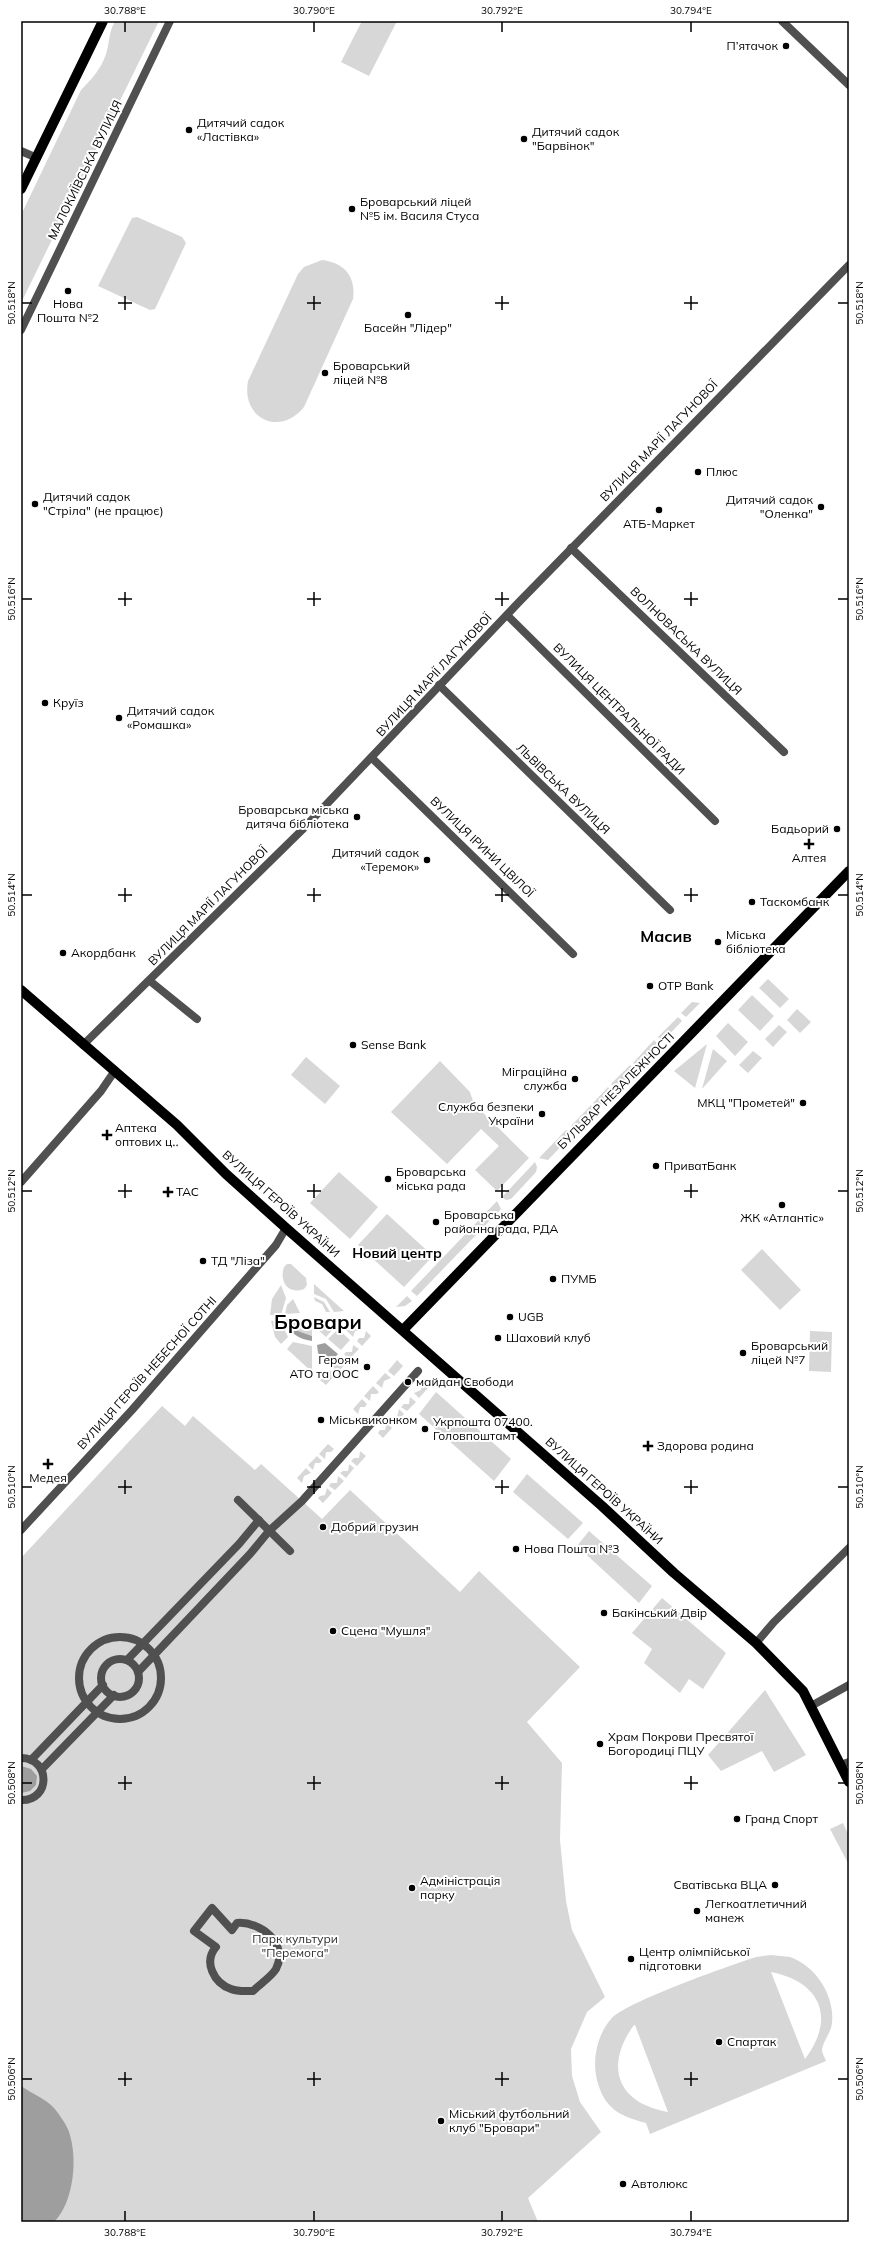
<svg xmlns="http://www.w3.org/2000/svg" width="870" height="2243" font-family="Mulish,sans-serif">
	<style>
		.green { fill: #d7d7d7; fill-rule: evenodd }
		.water { fill: #9e9e9e }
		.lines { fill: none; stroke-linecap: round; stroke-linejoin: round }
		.minor { stroke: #505050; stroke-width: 8 }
		.major { stroke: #000; stroke-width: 10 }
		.ticks { fill: none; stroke: #000; stroke-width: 1.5 }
		.poi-dot { fill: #000; stroke: #fff; stroke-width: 1.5 }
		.labels { text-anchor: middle; stroke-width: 4; stroke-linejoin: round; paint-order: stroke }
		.poi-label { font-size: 12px; fill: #000; stroke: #fff; text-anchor: start }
		.street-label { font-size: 12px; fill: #000; stroke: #fff }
		.park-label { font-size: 12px; fill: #2e2e2e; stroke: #fff }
		.quarter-label { font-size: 14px; font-weight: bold; fill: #000; stroke: #fff }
		.district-label { font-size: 16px; font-weight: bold; fill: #000; stroke: #fff }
		.town-label { font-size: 20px; font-weight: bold; fill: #000; stroke: #fff }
		.neatline { fill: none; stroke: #000; stroke-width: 1.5 }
		.ticks-label { font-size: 10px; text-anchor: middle; fill: #000 }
	</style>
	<rect width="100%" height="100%" fill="#fff"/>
	<g class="green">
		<path d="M 115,21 L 159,21 L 21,303 L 21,215 L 81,90 C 92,79 101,69 106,54 C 110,42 108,34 115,21 Z"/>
		<polygon points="362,21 397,21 369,76 341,62"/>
		<polygon points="137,217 182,237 186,243 155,309 150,310 98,286 132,218"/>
		<path d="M 322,260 C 345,263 356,277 353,299 L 304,407 C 280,437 241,419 248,381 L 298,274 L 304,267 Z"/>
		<polygon points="768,979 789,999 780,1008 759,988"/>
		<polygon points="752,995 774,1016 760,1031 738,1010"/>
		<polygon points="692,1002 700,1003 686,1017 681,1013"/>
		<polygon points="797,1009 811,1022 800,1033 787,1020"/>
		<polygon points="678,1017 682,1021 663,1041 658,1037"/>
		<polygon points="728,1023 748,1042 735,1056 716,1036"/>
		<polygon points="779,1025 787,1032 773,1047 765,1039"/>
		<polygon points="654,1040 659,1045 638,1067 633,1063"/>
		<polygon points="707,1044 695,1088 674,1071"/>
		<polygon points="713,1049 727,1061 702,1089"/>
		<polygon points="753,1051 762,1058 748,1073 739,1065"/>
		<polygon points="306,1057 340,1086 325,1104 291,1075"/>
		<polygon points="440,1061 470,1092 474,1104 529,1158 497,1191 475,1170 499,1146 481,1129 447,1164 391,1112"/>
		<polygon points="630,1065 635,1070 616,1089 611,1084"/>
		<polygon points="608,1087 613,1092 599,1107 593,1103"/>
		<polygon points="591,1105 596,1110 576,1131 571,1126"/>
		<polygon points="566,1130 572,1135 548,1160 539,1158"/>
		<polygon points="535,1162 537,1167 536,1172 511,1199 506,1200 502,1197"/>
		<polygon points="339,1172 378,1207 350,1239 310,1203"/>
		<polygon points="497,1201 501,1209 417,1296 411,1291"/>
		<polygon points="387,1214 433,1256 404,1287 358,1245"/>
		<polygon points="762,1249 801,1290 780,1310 741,1270"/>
		<path d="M 287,1264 L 291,1264 L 306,1278 L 307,1285 L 304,1289 C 288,1295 279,1282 284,1267 Z"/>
		<polygon points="314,1284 344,1311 334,1312 326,1299 314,1294"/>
		<polygon points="281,1285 286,1298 281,1315 270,1315 272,1299"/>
		<polygon points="407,1296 412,1301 405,1306 396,1307"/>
		<polygon points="314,1297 324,1302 330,1312 326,1312 322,1304 315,1301"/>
		<polygon points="293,1299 300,1313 285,1314 287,1305"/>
		<polygon points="291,1319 298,1319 304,1329 312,1330 312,1336 298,1331"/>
		<polygon points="280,1320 288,1337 281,1344 275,1337 271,1321"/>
		<polygon points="335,1327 326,1337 316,1328"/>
		<polygon points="361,1328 359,1331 355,1331 353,1337 345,1329"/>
		<polygon points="338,1329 350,1340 341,1350 328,1339"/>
		<polygon points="366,1331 371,1336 362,1346 357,1341 359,1338 364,1338"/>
		<polygon points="810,1331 832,1332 831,1372 809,1371"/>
		<polygon points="293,1342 312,1346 312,1372 287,1349"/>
		<polygon points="353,1345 359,1349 349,1359 344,1354 346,1352 352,1352"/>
		<polygon points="341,1357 347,1362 338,1372 332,1367 334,1365 339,1365"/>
		<polygon points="397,1360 403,1366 394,1376 388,1371"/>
		<polygon points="329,1370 335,1375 326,1385 320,1380 322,1378 328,1377"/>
		<polygon points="385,1373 391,1378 384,1381 382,1388 376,1383"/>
		<polygon points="422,1383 428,1388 419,1398 414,1393 421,1390"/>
		<polygon points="373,1386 379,1392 377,1394 371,1394 370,1401 364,1396"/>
		<polygon points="436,1392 511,1459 494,1481 419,1414"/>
		<polygon points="410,1397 416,1402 407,1411 401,1407 404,1404 409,1404"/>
		<polygon points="362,1399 367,1404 365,1407 360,1407 358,1414 353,1409"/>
		<polygon points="162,1406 185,1426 193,1416 255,1470 261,1464 322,1519 350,1490 460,1592 479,1571 580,1667 527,1722 562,1763 560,1840 566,1901 572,1930 605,1997 587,2012 571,2049 572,2076 580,2102 601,2132 528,2198 538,2222 21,2222 21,1558"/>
		<polygon points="399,1409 404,1414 395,1424 390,1419 392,1417 397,1417"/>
		<polygon points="387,1423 392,1428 383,1438 378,1433 380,1430 385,1430"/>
		<polygon points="328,1444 334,1449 331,1452 326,1452 325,1459 319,1454"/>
		<polygon points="360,1451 366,1456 357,1466 351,1461 354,1458 359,1458"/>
		<polygon points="317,1456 322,1461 320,1463 315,1463 313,1470 308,1465"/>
		<polygon points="349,1464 354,1468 346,1478 340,1473 343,1471 348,1471"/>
		<polygon points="306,1468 311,1473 304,1476 302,1483 297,1478"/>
		<polygon points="527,1474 583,1523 568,1539 513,1492"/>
		<polygon points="338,1476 344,1481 335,1490 329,1486 331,1483 337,1483"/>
		<polygon points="327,1488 332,1493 323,1503 318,1498 320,1496 325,1495"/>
		<polygon points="589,1531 652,1586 639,1603 577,1546"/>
		<polygon points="662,1598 726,1653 703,1689 689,1679 680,1693 644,1663 652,1649 632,1633"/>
		<polygon points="765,1690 806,1755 774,1772 762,1751 721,1771 708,1755"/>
		<polygon points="843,1823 849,1836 849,1865 830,1829"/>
		<path d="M 771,1955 C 777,1956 784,1956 790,1957 C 816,1966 835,1996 832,2023 C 831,2033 823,2041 822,2050 C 822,2053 825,2058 826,2061 L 650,2134 L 646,2123 C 619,2116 604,2108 597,2080 C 592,2060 597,2035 611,2019 C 624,2003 728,1966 753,1958 C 759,1956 765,1956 771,1955 ZM 771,1972 C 821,1982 836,2018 805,2059 ZM 634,2025 L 635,2025 L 668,2112 C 617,2103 604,2066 634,2025 Z"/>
	</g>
	<g class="water">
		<path d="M 291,1319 L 298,1331 L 312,1336 L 312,1341 C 298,1339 290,1333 285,1320 Z"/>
		<polygon points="325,1343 338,1354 329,1364 318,1353 317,1345"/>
		<polygon points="21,1766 31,1769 37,1776 36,1785 30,1791 21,1793"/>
		<path d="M 21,2086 C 31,2093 46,2099 54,2108 C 59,2114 67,2125 69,2132 C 78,2158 74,2202 54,2222 L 21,2222 Z"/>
	</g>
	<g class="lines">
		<g class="minor">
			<polyline points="782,21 849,85"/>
			<polyline points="21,151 37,158"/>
			<polyline points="21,330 170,21"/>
			<polyline points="571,548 784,752"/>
			<polyline points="507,615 715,821"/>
			<polyline points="439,685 670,910"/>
			<polyline points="372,758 573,954"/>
			<polyline points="150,981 197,1019"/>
			<polyline points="83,1045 302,830 520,601 849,265"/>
			<polyline points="21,1182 101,1091 114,1072"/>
			<polyline points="238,1500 290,1551"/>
			<polyline points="21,1530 132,1410 276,1245 286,1228"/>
			<circle cx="120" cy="1678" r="41"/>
			<polyline points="756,1643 774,1622 849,1548"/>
			<circle cx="120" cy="1678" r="19"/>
			<polyline points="127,1660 239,1544 259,1520"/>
			<polyline points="138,1672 250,1554 269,1531 302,1501 418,1371"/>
			<polyline points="811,1706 849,1685"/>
			<path d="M 21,1758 C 51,1758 51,1801 21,1800"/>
			<polyline points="31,1760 103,1685"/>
			<polyline points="840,1765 849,1762"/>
			<polyline points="42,1769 114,1695"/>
			<path d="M 212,1908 L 232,1930 L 237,1923 C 260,1921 289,1943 276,1969 C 271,1977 260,1984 253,1991 C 246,1991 238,1992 231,1989 C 214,1983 203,1962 216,1947 L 194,1931 Z"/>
		</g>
		<g class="major">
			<polyline points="21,189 103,21"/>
			<polyline points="21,990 177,1125 226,1174 286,1228 602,1506 674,1573 756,1643 803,1691 849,1782"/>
			<polyline points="403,1330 849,871"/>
		</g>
	</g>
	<path class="ticks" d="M 125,22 L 125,32M 314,22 L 314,32M 502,22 L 502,32M 691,22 L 691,32M 125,296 L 125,310M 314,296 L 314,310M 502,296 L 502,310M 691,296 L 691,310M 22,303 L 32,303M 118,303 L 132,303M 307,303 L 321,303M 495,303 L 509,303M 684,303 L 698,303M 838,303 L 848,303M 125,592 L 125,606M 314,592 L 314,606M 502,592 L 502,606M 691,592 L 691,606M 22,599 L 32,599M 118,599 L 132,599M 307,599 L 321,599M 495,599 L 509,599M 684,599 L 698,599M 838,599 L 848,599M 125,888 L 125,902M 314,888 L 314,902M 502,888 L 502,902M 691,888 L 691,902M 22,895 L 32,895M 118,895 L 132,895M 307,895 L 321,895M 495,895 L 509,895M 684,895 L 698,895M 838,895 L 848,895M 125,1184 L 125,1198M 314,1184 L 314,1198M 502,1184 L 502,1198M 691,1184 L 691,1198M 22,1191 L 32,1191M 118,1191 L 132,1191M 307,1191 L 321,1191M 495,1191 L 509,1191M 684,1191 L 698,1191M 838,1191 L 848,1191M 125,1480 L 125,1494M 314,1480 L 314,1494M 502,1480 L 502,1494M 691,1480 L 691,1494M 22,1487 L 32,1487M 118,1487 L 132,1487M 307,1487 L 321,1487M 495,1487 L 509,1487M 684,1487 L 698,1487M 838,1487 L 848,1487M 125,1776 L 125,1790M 314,1776 L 314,1790M 502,1776 L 502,1790M 691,1776 L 691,1790M 22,1783 L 32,1783M 118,1783 L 132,1783M 307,1783 L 321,1783M 495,1783 L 509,1783M 684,1783 L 698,1783M 838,1783 L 848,1783M 125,2072 L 125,2086M 314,2072 L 314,2086M 502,2072 L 502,2086M 691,2072 L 691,2086M 22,2079 L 32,2079M 118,2079 L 132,2079M 307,2079 L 321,2079M 495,2079 L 509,2079M 684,2079 L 698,2079M 838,2079 L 848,2079M 125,2211 L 125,2221M 314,2211 L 314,2221M 502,2211 L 502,2221M 691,2211 L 691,2221"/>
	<g class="poi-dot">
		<circle cx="786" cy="46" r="4"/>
		<circle cx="189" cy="130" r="4"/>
		<circle cx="524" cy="139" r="4"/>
		<circle cx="352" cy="209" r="4"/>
		<circle cx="68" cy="291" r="4"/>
		<circle cx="408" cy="315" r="4"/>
		<circle cx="325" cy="373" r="4"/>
		<circle cx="698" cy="472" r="4"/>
		<circle cx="35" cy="504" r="4"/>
		<circle cx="821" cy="507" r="4"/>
		<circle cx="659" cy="510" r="4"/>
		<circle cx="45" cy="703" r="4"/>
		<circle cx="119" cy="718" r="4"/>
		<circle cx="357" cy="817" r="4"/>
		<circle cx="837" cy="829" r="4"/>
		<path d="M807 838h4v4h4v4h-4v4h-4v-4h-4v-4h4z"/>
		<circle cx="427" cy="860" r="4"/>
		<circle cx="752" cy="902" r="4"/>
		<circle cx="718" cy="942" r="4"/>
		<circle cx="63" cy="953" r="4"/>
		<circle cx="650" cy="986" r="4"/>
		<circle cx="353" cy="1045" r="4"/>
		<circle cx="575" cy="1079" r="4"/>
		<circle cx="803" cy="1103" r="4"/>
		<circle cx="542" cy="1114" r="4"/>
		<path d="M105 1129h4v4h4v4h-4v4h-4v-4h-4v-4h4z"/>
		<circle cx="656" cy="1166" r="4"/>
		<circle cx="388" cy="1179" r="4"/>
		<path d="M166 1186h4v4h4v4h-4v4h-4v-4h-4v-4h4z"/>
		<circle cx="782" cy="1205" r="4"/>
		<circle cx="436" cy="1222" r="4"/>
		<circle cx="203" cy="1261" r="4"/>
		<circle cx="553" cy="1279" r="4"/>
		<circle cx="510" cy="1317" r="4"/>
		<circle cx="498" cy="1338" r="4"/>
		<circle cx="743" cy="1353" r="4"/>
		<circle cx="367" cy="1367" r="4"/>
		<circle cx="408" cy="1382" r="4"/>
		<circle cx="321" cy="1420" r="4"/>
		<circle cx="425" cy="1429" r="4"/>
		<path d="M646 1440h4v4h4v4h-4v4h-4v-4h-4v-4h4z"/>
		<path d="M46 1458h4v4h4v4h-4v4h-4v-4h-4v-4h4z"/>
		<circle cx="323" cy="1527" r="4"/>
		<circle cx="516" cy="1549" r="4"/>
		<circle cx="604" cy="1613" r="4"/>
		<circle cx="333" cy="1631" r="4"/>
		<circle cx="600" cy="1744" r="4"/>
		<circle cx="737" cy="1819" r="4"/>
		<circle cx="775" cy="1885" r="4"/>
		<circle cx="412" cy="1888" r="4"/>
		<circle cx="697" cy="1911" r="4"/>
		<circle cx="631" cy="1959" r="4"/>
		<circle cx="719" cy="2042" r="4"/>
		<circle cx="441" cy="2121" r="4"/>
		<circle cx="623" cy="2184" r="4"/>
	</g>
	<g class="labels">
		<g class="poi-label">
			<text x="778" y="50" text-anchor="end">П’ятачок</text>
			<text x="197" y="127">Дитячий садок<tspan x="197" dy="14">«Ластівка»</tspan></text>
			<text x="532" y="136">Дитячий садок<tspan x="532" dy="14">"Барвінок"</tspan></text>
			<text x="360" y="206">Броварський ліцей<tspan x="360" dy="14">№5 ім. Василя Стуса</tspan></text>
			<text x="68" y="308" text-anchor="middle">Нова<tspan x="68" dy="14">Пошта №2</tspan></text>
			<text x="408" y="332" text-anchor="middle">Басейн "Лідер"</text>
			<text x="333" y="370">Броварський<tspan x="333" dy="14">ліцей №8</tspan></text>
			<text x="706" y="476">Плюс</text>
			<text x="43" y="501">Дитячий садок<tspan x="43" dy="14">"Стріла" (не працює)</tspan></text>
			<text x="813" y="504" text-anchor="end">Дитячий садок<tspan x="813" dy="14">"Оленка"</tspan></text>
			<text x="659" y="528" text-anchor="middle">АТБ-Маркет</text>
			<text x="53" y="707">Круїз</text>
			<text x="127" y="715">Дитячий садок<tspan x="127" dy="14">«Ромашка»</tspan></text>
			<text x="349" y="814" text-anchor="end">Броварська міська<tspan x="349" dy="14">дитяча бібліотека</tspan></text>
			<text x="829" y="833" text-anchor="end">Бадьорий</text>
			<text x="419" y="857" text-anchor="end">Дитячий садок<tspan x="419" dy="14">«Теремок»</tspan></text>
			<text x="809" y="862" text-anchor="middle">Алтея</text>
			<text x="760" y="906">Таскомбанк</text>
			<text x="726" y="939">Міська<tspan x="726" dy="14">бібліотека</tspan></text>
			<text x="71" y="957">Акордбанк</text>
			<text x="658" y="990">OTP Bank</text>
			<text x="361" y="1049">Sense Bank</text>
			<text x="567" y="1076" text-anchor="end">Міграційна<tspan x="567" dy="14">служба</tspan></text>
			<text x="795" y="1107" text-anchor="end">МКЦ "Прометей"</text>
			<text x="534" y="1111" text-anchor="end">Служба безпеки<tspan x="534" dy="14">України</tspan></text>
			<text x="115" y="1132">Аптека<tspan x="115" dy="14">оптових ц‥</tspan></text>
			<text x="664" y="1170">ПриватБанк</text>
			<text x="396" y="1176">Броварська<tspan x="396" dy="14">міська рада</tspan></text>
			<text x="176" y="1196">ТАС</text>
			<text x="444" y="1219">Броварська<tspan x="444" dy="14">районна рада, РДА</tspan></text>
			<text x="782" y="1222" text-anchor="middle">ЖК «Атлантіс»</text>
			<text x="211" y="1265">ТД "Ліза"</text>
			<text x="561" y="1283">ПУМБ</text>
			<text x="518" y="1321">UGB</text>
			<text x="506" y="1342">Шаховий клуб</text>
			<text x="751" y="1350">Броварський<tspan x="751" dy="14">ліцей №7</tspan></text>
			<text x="359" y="1364" text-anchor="end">Героям<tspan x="359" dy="14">АТО та ООС</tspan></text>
			<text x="416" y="1386">майдан Свободи</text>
			<text x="329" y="1424">Міськвиконком</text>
			<text x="433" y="1426">Укрпошта 07400.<tspan x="433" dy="14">Головпоштамт</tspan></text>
			<text x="657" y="1450">Здорова родина</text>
			<text x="48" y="1482" text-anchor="middle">Медея</text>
			<text x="331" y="1531">Добрий грузин</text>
			<text x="524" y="1553">Нова Пошта №3</text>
			<text x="612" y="1617">Бакінський Двір</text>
			<text x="341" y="1635">Сцена "Мушля"</text>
			<text x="608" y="1741">Храм Покрови Пресвятої<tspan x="608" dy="14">Богородиці ПЦУ</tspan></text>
			<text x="745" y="1823">Гранд Спорт</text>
			<text x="420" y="1885">Адміністрація<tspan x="420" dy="14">парку</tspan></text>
			<text x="767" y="1889" text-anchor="end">Сватівська ВЦА</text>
			<text x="705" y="1908">Легкоатлетичний<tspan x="705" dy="14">манеж</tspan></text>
			<text x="639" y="1956">Центр олімпійської<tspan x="639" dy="14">підготовки</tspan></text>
			<text x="727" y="2046">Спартак</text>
			<text x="449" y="2118">Міський футбольний<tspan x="449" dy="14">клуб "Бровари"</tspan></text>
			<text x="631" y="2188">Автолюкс</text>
		</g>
		<g class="street-label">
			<text transform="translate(85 170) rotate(-64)" y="4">МАЛОКИЇВСЬКА ВУЛИЦЯ</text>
			<text transform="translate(659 441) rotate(-46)" y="4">ВУЛИЦЯ МАРІЇ ЛАГУНОВОЇ</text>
			<text transform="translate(686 641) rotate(44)" y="4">ВОЛНОВАСЬКА ВУЛИЦЯ</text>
			<text transform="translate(434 675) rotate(-47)" y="4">ВУЛИЦЯ МАРІЇ ЛАГУНОВОЇ</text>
			<text transform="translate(619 709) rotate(45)" y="4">ВУЛИЦЯ ЦЕНТРАЛЬНОЇ РАДИ</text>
			<text transform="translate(563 789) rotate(44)" y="4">ЛЬВІВСЬКА ВУЛИЦЯ</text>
			<text transform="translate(482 847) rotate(44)" y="4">ВУЛИЦЯ ІРИНИ ЦВІЛОЇ</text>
			<text transform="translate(208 906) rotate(-45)" y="4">ВУЛИЦЯ МАРІЇ ЛАГУНОВОЇ</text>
			<text transform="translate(616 1091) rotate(-45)" y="4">БУЛЬВАР НЕЗАЛЕЖНОСТІ</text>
			<text transform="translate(281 1204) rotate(42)" y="4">ВУЛИЦЯ ГЕРОЇВ УКРАЇНИ</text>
			<text transform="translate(147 1373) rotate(-48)" y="4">ВУЛИЦЯ ГЕРОЇВ НЕБЕСНОЇ СОТНІ</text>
			<text transform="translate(604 1491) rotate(42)" y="4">ВУЛИЦЯ ГЕРОЇВ УКРАЇНИ</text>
		</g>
		<g class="park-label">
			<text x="295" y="1943">Парк культури<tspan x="295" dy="14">"Перемога"</tspan></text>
		</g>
		<g class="quarter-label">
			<text x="397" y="1258">Новий центр</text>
		</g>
		<g class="district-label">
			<text x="666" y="942">Масив</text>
		</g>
		<g class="town-label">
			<text x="318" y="1329">Бровари</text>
		</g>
	</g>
	<rect width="870" height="2243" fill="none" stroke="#ffffff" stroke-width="44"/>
	<rect x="22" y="22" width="826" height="2199" class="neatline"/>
	<g class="ticks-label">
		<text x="125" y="14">30.788°E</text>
		<text x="314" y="14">30.790°E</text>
		<text x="502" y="14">30.792°E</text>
		<text x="691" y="14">30.794°E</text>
		<text transform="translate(11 303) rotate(-90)" y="4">50.518°N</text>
		<text transform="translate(859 303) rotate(-90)" y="4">50.518°N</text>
		<text transform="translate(11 599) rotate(-90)" y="4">50.516°N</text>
		<text transform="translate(859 599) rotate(-90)" y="4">50.516°N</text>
		<text transform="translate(11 895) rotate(-90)" y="4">50.514°N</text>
		<text transform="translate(859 895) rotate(-90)" y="4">50.514°N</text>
		<text transform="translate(11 1191) rotate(-90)" y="4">50.512°N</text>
		<text transform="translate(859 1191) rotate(-90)" y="4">50.512°N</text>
		<text transform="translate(11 1487) rotate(-90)" y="4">50.510°N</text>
		<text transform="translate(859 1487) rotate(-90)" y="4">50.510°N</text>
		<text transform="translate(11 1783) rotate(-90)" y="4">50.508°N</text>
		<text transform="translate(859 1783) rotate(-90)" y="4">50.508°N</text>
		<text transform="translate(11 2079) rotate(-90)" y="4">50.506°N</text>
		<text transform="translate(859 2079) rotate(-90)" y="4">50.506°N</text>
		<text x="125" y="2236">30.788°E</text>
		<text x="314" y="2236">30.790°E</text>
		<text x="502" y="2236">30.792°E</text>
		<text x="691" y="2236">30.794°E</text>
	</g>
</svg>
